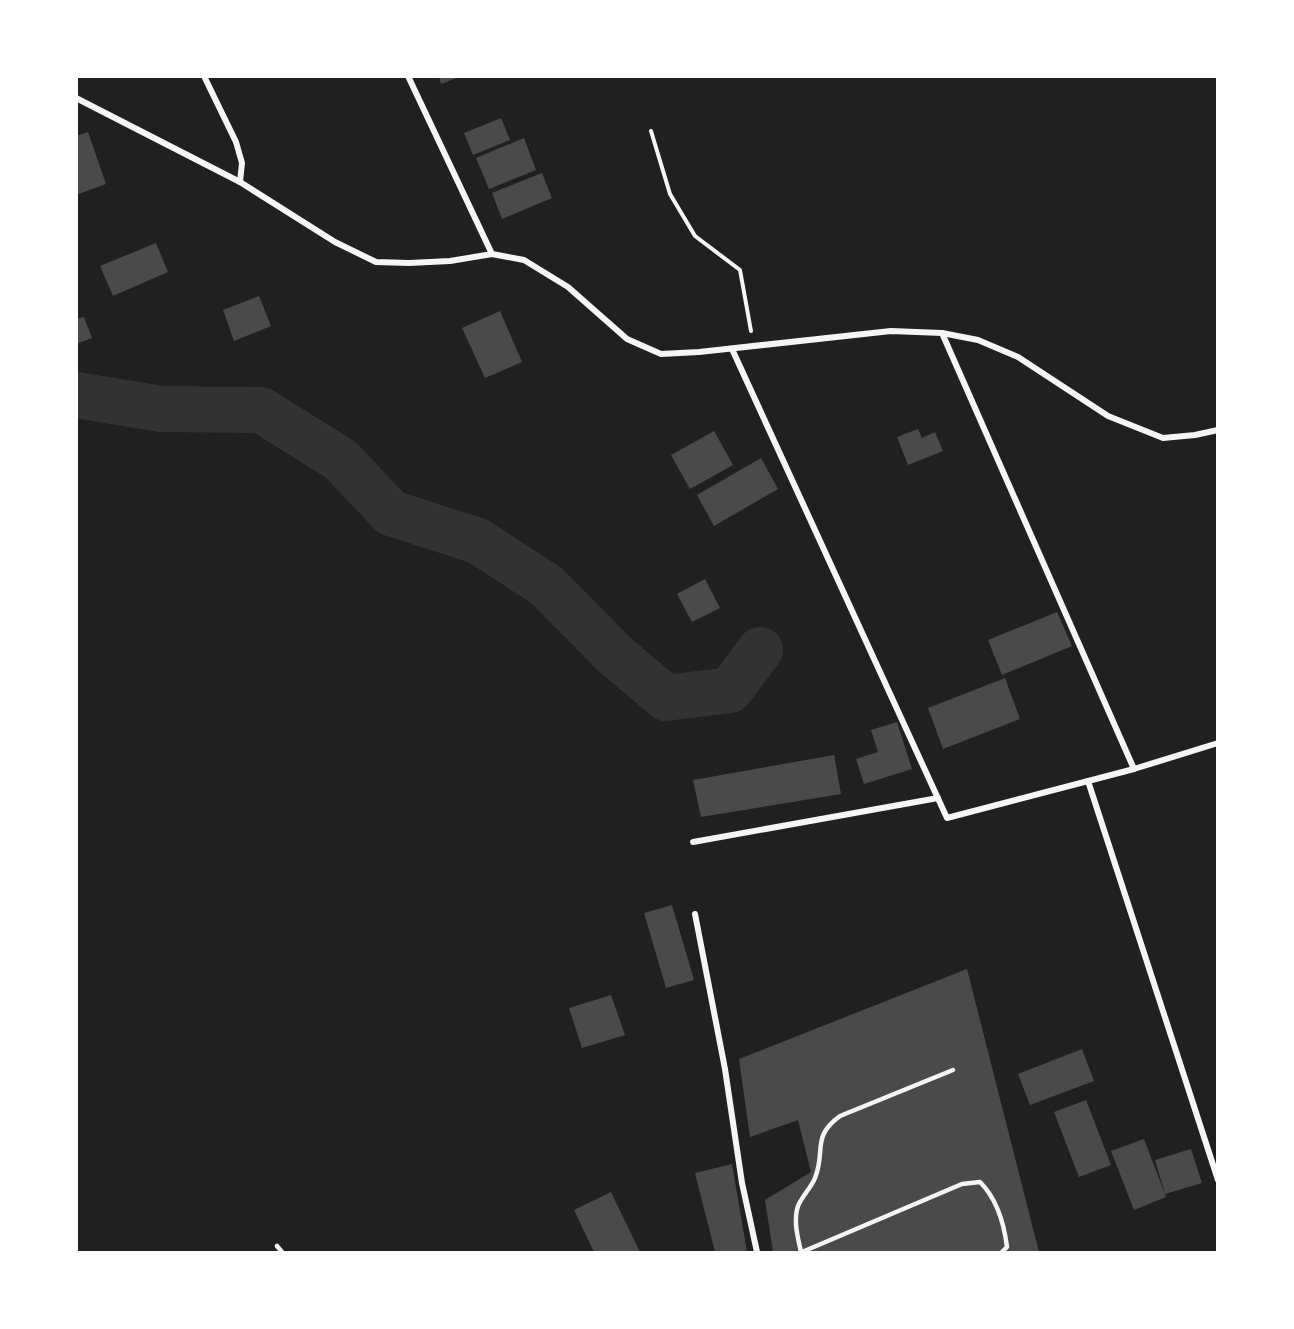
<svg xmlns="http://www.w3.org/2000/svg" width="1294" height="1329" font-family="'Roboto Condensed',sans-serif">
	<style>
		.green { fill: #202020 }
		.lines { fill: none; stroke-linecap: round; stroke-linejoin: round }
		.river { stroke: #333; stroke-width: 46 }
		.building { fill: #4a4a4a }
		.path { stroke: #f5f5f5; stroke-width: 4 }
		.service { stroke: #f5f5f5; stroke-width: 4.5 }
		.minor { stroke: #f5f5f5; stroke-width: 6 }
	</style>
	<rect width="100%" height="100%" fill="#111"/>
	<polygon class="green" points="76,77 1217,77 1217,1252 77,1252"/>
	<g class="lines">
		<polyline class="river" points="76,395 161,409 261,410 341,460 391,513 478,541 547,586 614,654 666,698 730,690 760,650"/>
	</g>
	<g class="building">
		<polygon points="439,76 459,76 459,77 441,84"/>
		<polygon points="501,118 510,140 473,155 464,133"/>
		<polygon points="88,132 106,184 76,195 76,136"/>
		<polygon points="524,138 536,170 489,189 476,158"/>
		<polygon points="542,173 552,198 502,219 492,193"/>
		<polygon points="156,243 168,272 113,296 100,266"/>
		<polygon points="259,296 271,326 234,341 223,310"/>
		<polygon points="500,311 522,362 485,378 462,328"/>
		<polygon points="84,317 92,338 76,344 76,319"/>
		<polygon points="918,429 922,438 935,432 943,451 908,465 897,437"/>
		<polygon points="714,431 733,465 690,489 671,455"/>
		<polygon points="761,458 778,489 714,526 697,495"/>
		<polygon points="705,579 720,608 692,622 677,594"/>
		<polygon points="1057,612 1072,646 1002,675 988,640"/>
		<polygon points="1005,678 1020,719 943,749 928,708"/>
		<polygon points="897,722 912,769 864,784 856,759 878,752 871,730"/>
		<polygon points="834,755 841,794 701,817 693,780"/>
		<polygon points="672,905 694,980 666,988 644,913"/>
		<polygon points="967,969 1039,1252 773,1252 765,1200 811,1172 798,1120 750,1137 739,1059"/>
		<polygon points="611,995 625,1035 582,1048 569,1008"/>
		<polygon points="1082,1049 1094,1081 1030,1105 1018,1074"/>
		<polygon points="1086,1100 1111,1165 1079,1177 1054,1112"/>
		<polygon points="1144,1139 1166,1197 1134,1210 1111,1151"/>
		<polygon points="1191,1149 1202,1183 1165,1194 1155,1160"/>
		<polygon points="732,1164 747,1252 715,1252 695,1173"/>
		<polygon points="611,1192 640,1252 594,1252 574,1210"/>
	</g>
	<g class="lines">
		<polyline class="path" points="651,131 670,194 695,236 740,270 751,331"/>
		<g class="service">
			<polyline points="277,1246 282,1252"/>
			<path d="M 801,1252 C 798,1238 793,1221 798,1206 C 802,1196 811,1188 815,1178 C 826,1151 811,1137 840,1116 L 953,1070"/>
			<path d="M 802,1252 L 962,1184 L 980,1182 C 997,1199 1004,1223 1007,1247 L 1002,1252"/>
		</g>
		<g class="minor">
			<polyline points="204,76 236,142 242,163 240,182"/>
			<polyline points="408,76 492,254"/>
			<polyline points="76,98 240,182 335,242 376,262 409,263 450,261 492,254 524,260 568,287 627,339 661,354 699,352 891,331 942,333 978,340 1018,357 1108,416 1163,438 1195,435 1218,430"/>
			<polyline points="942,333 1134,769 1218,743"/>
			<polyline points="732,349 947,818 1134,769"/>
			<polyline points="1088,781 1218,1180"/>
			<polyline points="693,842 938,798"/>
			<polyline points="695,914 725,1069 742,1183 757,1252"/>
		</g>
	</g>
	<rect width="1294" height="1329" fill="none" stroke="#ffffff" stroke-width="156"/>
</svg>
